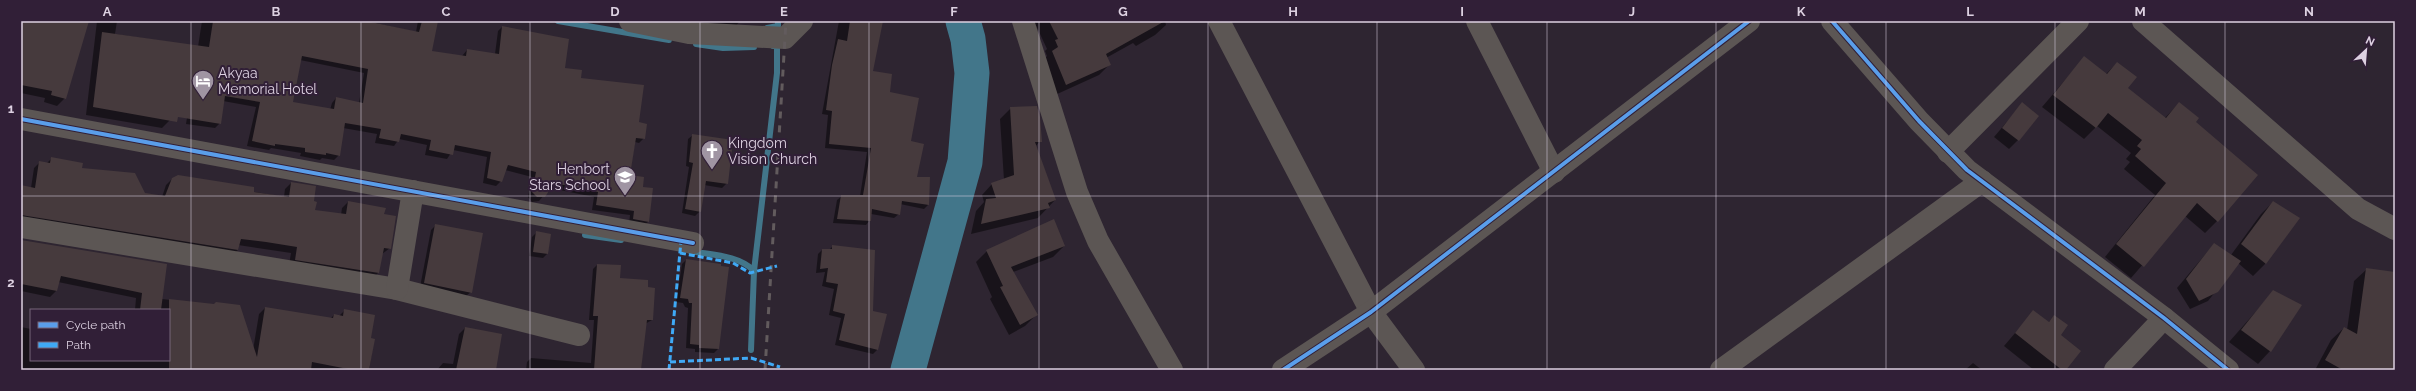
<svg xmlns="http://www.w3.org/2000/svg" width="2416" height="391" font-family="Raleway,sans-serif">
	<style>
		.shadow { fill: #0007; fill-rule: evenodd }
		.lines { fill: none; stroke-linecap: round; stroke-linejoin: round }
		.stream { stroke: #42768a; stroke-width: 6 }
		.river { stroke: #42768a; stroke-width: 35 }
		.building { fill: #463a3d; fill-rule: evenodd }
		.minor { stroke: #5c5654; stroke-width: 22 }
		.rail { stroke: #625b5d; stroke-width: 3; stroke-dasharray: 7 7; stroke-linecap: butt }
		.quiet { stroke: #3fa9f5; stroke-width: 3; stroke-dasharray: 6 3; stroke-linecap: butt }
		.cycleway-casing { stroke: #311f37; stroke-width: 6 }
		.cycleway { stroke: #5a9eea; stroke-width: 4 }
		.grid { fill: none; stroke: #ddd1e1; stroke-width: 1; stroke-opacity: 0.55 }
		.labels { text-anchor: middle; stroke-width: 4; stroke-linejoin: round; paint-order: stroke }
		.poi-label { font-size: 14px; fill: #ddd1e1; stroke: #311f37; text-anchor: start }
		.neatline { fill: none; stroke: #ddd1e1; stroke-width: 1.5 }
		.grid-label { font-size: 13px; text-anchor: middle; font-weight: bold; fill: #ddd1e1 }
	</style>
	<rect width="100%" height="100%" fill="#2e2531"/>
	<g class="shadow">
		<polygon points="21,21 88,21 65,98 57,106 44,102 45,98 21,93"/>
		<polygon points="97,21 117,21 115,34 175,43 170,120 162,128 86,115"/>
		<path d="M 202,21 L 366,21 L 416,32 L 418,21 L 437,21 L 431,52 L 462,56 L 467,50 L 495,54 L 498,31 L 502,27 L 580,79 L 638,123 L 644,138 L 639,143 L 635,142 L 629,175 L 642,188 L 648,222 L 643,226 L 629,224 L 630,215 L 592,210 L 594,197 L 550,188 L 539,201 L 532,202 L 528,197 L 532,177 L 505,170 L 501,181 L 496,186 L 483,183 L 487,157 L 453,150 L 447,159 L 425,155 L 427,145 L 399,139 L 394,146 L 375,143 L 377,134 L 343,128 L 339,155 L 334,160 L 322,158 L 320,160 L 300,156 L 301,153 L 271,148 L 269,150 L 247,146 L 256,107 L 223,101 L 220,123 L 215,128 L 186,124 ZM 300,60 L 364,73 L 359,103 L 336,98 L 332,103 L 330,110 L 292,103 Z"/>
		<polygon points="703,21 740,21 735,27 702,25"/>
		<polygon points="839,21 882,21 872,72 889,93 910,142 916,178 928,205 924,209 900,204 899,214 894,218 871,214 870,220 866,225 833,223 837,200 842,196 860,196 867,152 825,148 828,115 822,114"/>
		<polygon points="1034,21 1165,21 1166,25 1155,35 1136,46 1133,43 1106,58 1109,65 1099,75 1055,95 1042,62 1047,56 1045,51 1047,49"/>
		<polygon points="2084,58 2106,74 2117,63 2127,88 2164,119 2179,103 2194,123 2217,221 2205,233 2185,216 2131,278 2105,257 2155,195 2124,169 2130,162 2126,159 2131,153 2097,126 2084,139 2042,107"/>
		<polygon points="2022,104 2018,140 2009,149 1994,137"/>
		<polygon points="1011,108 1040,141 1036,146 1055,200 1038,218 971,234 976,211 984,202 982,195 992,184 1004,180 1000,119"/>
		<polygon points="693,135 727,183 722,188 704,185 700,211 695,216 682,213 689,167 686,166 688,139"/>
		<polygon points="52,158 144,194 162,197 166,185 173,178 284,197 285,189 291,183 313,202 314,211 341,215 342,208 348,202 383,215 390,248 382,254 378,273 372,279 289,265 291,253 238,245 238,250 231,256 21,221 21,186 31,188 34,168 40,162 47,163"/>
		<polygon points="2273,202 2298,219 2265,264 2253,276 2238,263 2208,301 2190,309 2177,288 2214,244 2231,255 2261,214"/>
		<polygon points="436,225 471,292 466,296 420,287 431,230"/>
		<polygon points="537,232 550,235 547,254 543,258 529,256 532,237"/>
		<polygon points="21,241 162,299 214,305 253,350 259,314 265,308 330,319 334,315 339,316 345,310 370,339 374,340 369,370 21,370 21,327 31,329 31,360 169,360 169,310 135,310 136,298 58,282 56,291 50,297 21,291"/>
		<polygon points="833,246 872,311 877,350 873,354 835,345 841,318 829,315 834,289 822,286 825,272 816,273 818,254 822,250 829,250"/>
		<polygon points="1064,246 1053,257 1013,272 1036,315 1025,326 1009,335 990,299 992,297 976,262 987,251"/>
		<polygon points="686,260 718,349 714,353 695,352 695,349 686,348 688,308 685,307 683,303 676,302 682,264"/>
		<polygon points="597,265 619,279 647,288 652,320 645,324 641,368 649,370 526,370 527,362 531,358 591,363 594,320 589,320 593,269"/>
		<polygon points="2367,269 2395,273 2395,370 2315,370 2331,340 2344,328 2347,330 2354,281"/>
		<polygon points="2274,291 2270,351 2258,364 2229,342"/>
		<polygon points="2033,312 2048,323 2054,316 2065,370 2034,370 2004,346"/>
		<polygon points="465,328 495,370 437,370 443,363 453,364 459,334"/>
		<polygon points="1973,363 1982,370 1965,370"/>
	</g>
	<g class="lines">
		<g class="stream">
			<polyline points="558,21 669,40"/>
			<polyline points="767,28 778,26 778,21"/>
			<polyline points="696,44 723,48 754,47"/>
			<polyline points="585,235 621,240"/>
			<path d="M 690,251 C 710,255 739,255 754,271"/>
			<polyline points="751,350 754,271 777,73 777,46 773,46"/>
		</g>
		<polyline class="river" points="908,370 965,162 972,73 968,39 963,21"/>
	</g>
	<g class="building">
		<polygon points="21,21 89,21 66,99 51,95 52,91 21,85"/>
		<path d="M 213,21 L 366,21 L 419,32 L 422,21 L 438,21 L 432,51 L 466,56 L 467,49 L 499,54 L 502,26 L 569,39 L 565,68 L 582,70 L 581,78 L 644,85 L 639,122 L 647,124 L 645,139 L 636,138 L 630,175 L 644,177 L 643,187 L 653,188 L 649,222 L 633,219 L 634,211 L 596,205 L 598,192 L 554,183 L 545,197 L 537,197 L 532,192 L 536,172 L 508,165 L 502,182 L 487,178 L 491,152 L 455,145 L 453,155 L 429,150 L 431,140 L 401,134 L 399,142 L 379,138 L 381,129 L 345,123 L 340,156 L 326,153 L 326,155 L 305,152 L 305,148 L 275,144 L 275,146 L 252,141 L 260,102 L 225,96 L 221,124 L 178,117 L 177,122 L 93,107 L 102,32 L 209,47 ZM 302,56 L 368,69 L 363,103 L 336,97 L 334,109 L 293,102 Z"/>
		<polygon points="850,21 883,21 873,71 892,74 890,92 919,98 911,141 924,144 917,177 930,177 929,205 902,201 900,215 872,209 871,221 837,219 841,195 863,195 871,148 829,144 832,111 826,110 832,65 838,39 847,41"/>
		<polygon points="1049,21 1165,21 1106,54 1111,65 1066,85 1052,51 1058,47 1055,40 1058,39"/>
		<polygon points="2084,56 2107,74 2117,62 2137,77 2128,88 2166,118 2179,102 2199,118 2196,122 2258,175 2218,222 2197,203 2144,267 2116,244 2166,183 2135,156 2141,149 2137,146 2142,140 2108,113 2096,128 2053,95"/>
		<polygon points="2022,102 2039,116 2019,141 2002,128"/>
		<polygon points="1037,106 1040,117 1042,142 1035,142 1056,200 1048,203 1050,208 981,224 986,199 996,198 991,183 1014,175 1010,107"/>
		<polygon points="692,134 733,140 728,184 706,181 701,212 685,209 693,163 689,162"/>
		<polygon points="51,157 83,163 82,168 135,173 145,193 165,196 172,178 178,175 254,187 254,192 289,197 291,182 316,186 314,201 317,202 315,210 346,214 348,201 386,208 384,214 396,216 391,249 384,248 379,273 295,260 297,247 266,242 241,239 238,250 21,215 21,185 35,188 39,161 50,163"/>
		<polygon points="2273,201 2300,218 2266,264 2241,244"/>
		<polygon points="1054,219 1065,246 1011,267 1038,315 1020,325 1000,287 1003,286 986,250"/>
		<polygon points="435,224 483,233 472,293 424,283"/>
		<polygon points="536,231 551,234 548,254 533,252"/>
		<polygon points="21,240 167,264 161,310 140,310 142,293 61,276 57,291 21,284"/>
		<polygon points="2214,243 2241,261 2218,292 2199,301 2186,279"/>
		<polygon points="832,245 875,250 873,311 887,314 878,350 839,340 845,314 833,311 838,284 826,282 828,268 820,269 822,249 832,249"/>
		<polygon points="686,259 721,264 721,266 729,267 719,349 699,348 699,345 690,344 692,303 689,303 688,299 680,298"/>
		<polygon points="597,264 621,265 620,278 648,280 648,287 655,288 653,320 647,320 641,370 594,370 598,316 593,316"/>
		<polygon points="2366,268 2395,272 2395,370 2343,370 2325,360 2344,327 2357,334"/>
		<polygon points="2273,290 2302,305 2271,352 2241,330"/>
		<polygon points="169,299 214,304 216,302 240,305 257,357 265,307 333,318 334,314 343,316 344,309 375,315 371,338 375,339 369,370 353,370 312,362 311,370 169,370"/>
		<polygon points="2033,310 2049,322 2054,315 2068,325 2061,335 2081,351 2066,370 2062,370 2015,333"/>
		<polygon points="465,327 502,334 496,370 456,370"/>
	</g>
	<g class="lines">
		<g class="minor">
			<polyline points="630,21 689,33 785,38 802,21"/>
			<polyline points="1023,21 1077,192 1098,241 1172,370"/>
			<polyline points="1219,21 1371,312 1414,370"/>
			<polyline points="1477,21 1554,172"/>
			<polyline points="1832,21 1919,121 1967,170 2164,318 2228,370"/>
			<polyline points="2143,21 2358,209 2395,229"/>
			<polyline points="21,119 693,243"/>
			<polyline points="1948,152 2078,21"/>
			<polyline points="21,227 397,289 579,335"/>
			<polyline points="397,289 413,191"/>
			<polyline points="1283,370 1371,312 1749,21"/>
			<polyline points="1721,370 1982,181"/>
			<polyline points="2115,370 2164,318"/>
		</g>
		<polyline class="rail" points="765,370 786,21"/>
		<g class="quiet">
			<polyline points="680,253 733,263 750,273 777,266"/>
			<polyline points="670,362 751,358 780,367"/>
			<polyline points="669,370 681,241"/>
		</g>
		<g class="cycleway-casing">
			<g id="cycleway">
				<polyline points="1832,21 1919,121 1967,170 2164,318 2228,370"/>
				<polyline points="21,119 693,243"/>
				<polyline points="1283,370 1371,312 1749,21"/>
			</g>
		</g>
		<use href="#cycleway" class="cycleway"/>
	</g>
	<path class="grid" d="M 191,21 L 191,370M 361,21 L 361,370M 530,21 L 530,370M 700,21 L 700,370M 869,21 L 869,370M 1039,21 L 1039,370M 1208,21 L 1208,370M 1377,21 L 1377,370M 1547,21 L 1547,370M 1716,21 L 1716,370M 1886,21 L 1886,370M 2055,21 L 2055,370M 2225,21 L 2225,370M 21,196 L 2395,196"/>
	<defs>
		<g id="hotel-pin" transform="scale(1.15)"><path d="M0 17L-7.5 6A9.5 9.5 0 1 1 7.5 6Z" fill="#a095a3" stroke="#311f37"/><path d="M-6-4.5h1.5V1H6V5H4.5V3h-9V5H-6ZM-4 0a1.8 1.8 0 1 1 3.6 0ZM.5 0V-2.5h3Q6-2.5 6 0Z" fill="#fff"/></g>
		<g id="church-pin" transform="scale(1.15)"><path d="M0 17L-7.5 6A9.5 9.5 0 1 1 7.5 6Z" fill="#a095a3" stroke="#311f37"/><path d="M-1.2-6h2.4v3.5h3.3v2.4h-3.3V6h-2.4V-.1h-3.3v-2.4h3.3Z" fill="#fff"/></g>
		<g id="school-pin" transform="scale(1.15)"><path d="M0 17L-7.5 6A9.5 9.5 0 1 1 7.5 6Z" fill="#a095a3" stroke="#311f37"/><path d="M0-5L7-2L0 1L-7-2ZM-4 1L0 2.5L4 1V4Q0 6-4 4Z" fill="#fff"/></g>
	</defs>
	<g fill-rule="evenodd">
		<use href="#hotel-pin" x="203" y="81"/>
		<use href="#church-pin" x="712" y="151"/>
		<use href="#school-pin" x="625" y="177"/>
	</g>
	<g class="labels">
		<g class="poi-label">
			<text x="218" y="78">Akyaa<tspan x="218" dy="16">Memorial Hotel</tspan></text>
			<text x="728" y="148">Kingdom<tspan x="728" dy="16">Vision Church</tspan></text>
			<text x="610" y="174" text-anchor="end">Henbort<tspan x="610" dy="16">Stars School</tspan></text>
		</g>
	</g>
	<rect width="2416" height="391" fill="none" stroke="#311f37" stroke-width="44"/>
	<rect x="30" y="309" width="140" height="52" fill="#311f37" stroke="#76667b"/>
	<rect x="38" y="322" width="20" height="6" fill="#5a9eea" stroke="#76667b"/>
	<text x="66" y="329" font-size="12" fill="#ddd1e1">Cycle path</text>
	<rect x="38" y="342" width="20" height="6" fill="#3fa9f5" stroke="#76667b"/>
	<text x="66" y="349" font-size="12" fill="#ddd1e1">Path</text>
	<g transform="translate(2366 50) rotate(26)" stroke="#311f37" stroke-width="3" paint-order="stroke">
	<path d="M0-3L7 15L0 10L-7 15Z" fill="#ddd1e1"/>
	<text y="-6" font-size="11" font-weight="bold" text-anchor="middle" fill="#ddd1e1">N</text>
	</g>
	<rect x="22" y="22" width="2372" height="347" class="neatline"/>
	<g class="grid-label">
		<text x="107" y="16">A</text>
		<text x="276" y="16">B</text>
		<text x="446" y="16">C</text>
		<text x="615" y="16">D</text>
		<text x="784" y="16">E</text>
		<text x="954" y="16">F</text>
		<text x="1123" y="16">G</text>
		<text x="1293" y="16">H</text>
		<text x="1462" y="16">I</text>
		<text x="1632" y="16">J</text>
		<text x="1801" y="16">K</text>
		<text x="1970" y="16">L</text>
		<text x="2140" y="16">M</text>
		<text x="2309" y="16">N</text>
		<text x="11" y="113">1</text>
		<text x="11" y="287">2</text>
	</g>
</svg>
